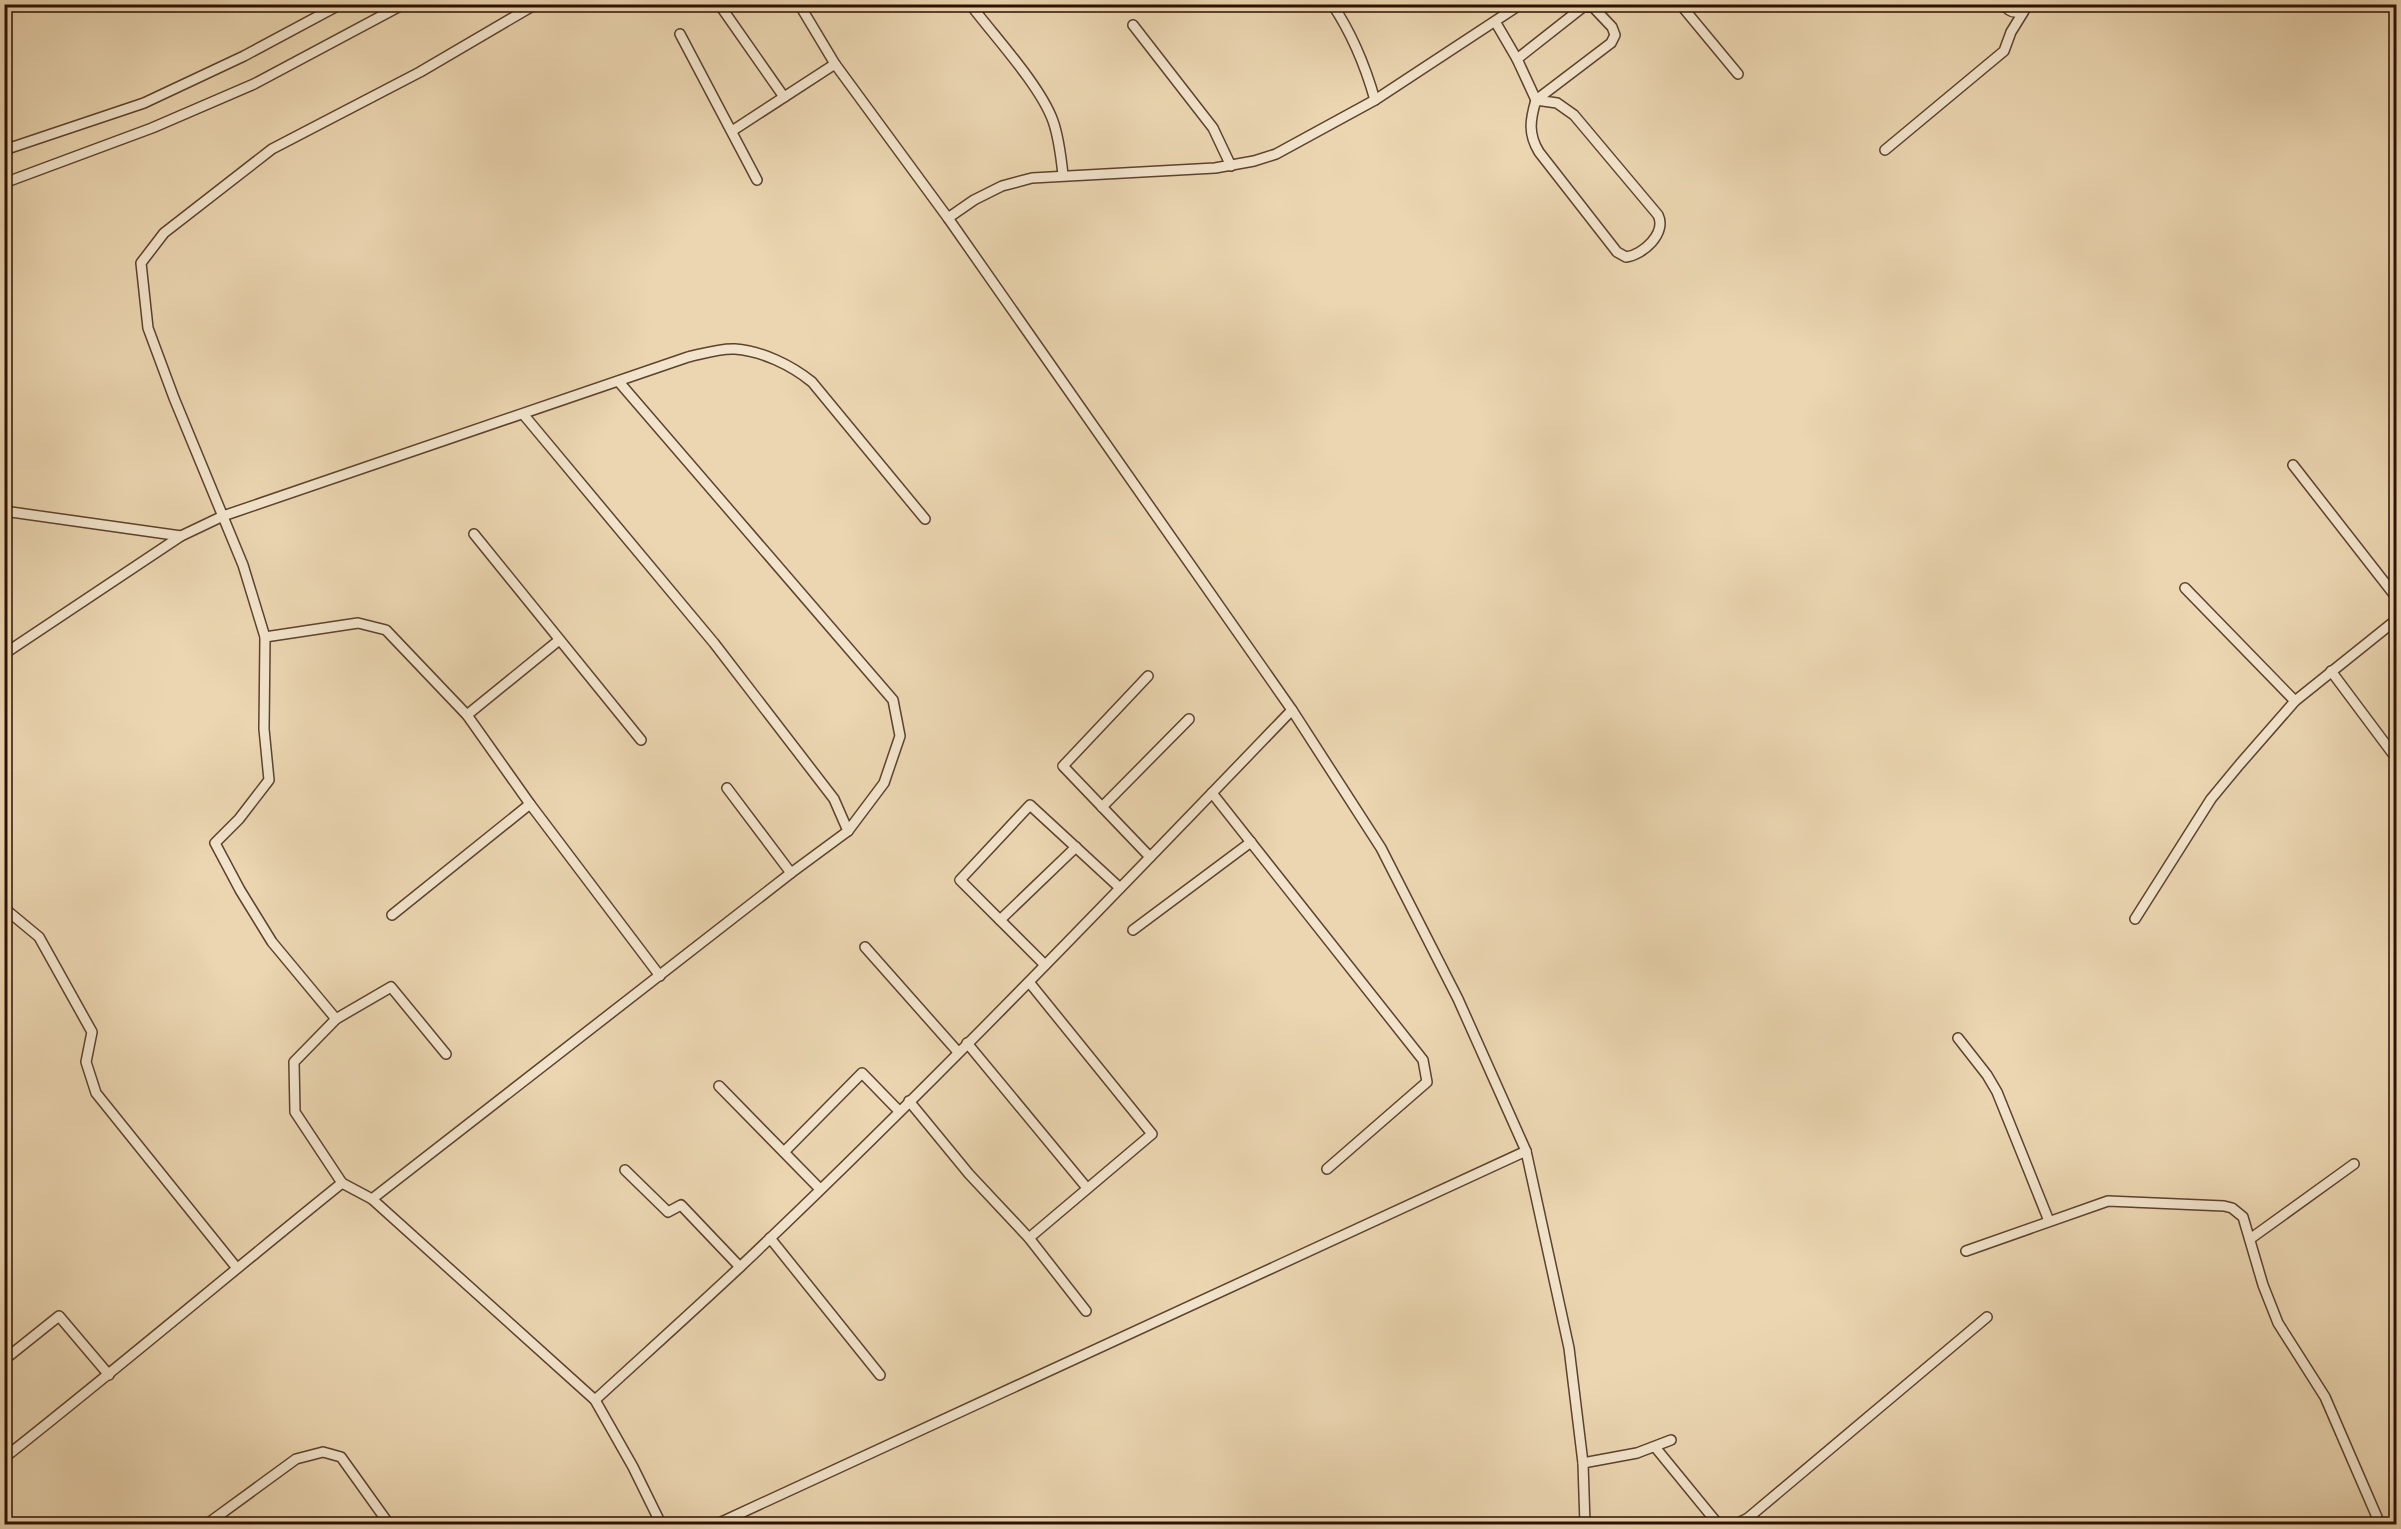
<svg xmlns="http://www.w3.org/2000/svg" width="2401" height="1529" font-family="'Sorts Mill Goudy',serif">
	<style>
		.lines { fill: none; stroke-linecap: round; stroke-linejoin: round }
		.lane-casing { stroke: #5d422c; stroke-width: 12 }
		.lane { stroke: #f2e4cc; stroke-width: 9 }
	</style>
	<rect width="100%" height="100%" fill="#ebd6b1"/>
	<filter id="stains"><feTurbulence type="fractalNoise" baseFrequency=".00333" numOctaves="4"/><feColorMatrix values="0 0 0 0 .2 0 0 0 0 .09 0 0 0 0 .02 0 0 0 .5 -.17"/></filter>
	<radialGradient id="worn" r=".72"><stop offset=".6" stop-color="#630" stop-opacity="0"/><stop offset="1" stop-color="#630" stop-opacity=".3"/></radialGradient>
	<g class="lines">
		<g class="lane-casing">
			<g id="lane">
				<polyline points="719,4 784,97"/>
				<path d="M 970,4 C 994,36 1040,85 1053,121 C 1059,138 1061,156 1063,175"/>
				<path d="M 1332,4 C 1353,35 1365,65 1375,100"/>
				<polyline points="1680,4 1738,74"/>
				<path d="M 2004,4 C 2010,15 2022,15 2029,4"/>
				<polyline points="1496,23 1517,59 1536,100"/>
				<polyline points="1133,25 1213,128 1231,166"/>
				<polyline points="680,34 757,180"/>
				<path d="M 1517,59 L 1583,7 L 1593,7 L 1612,27 L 1615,35 L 1611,43 L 1536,100 C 1530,120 1528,134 1539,152 L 1617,252 L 1626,257 C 1643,255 1667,233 1658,215 L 1574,115 L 1557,103 L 1536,100"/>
				<polyline points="732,131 835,64"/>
				<polyline points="4,150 144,103 244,56 341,4"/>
				<polyline points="1885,150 2004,51 2011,32 2024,11"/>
				<polyline points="4,183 152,128 254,84 404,4"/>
				<polyline points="948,218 974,200 1002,186 1032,178 1215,168 1254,161 1276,154 1375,100 1521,4"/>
				<polyline points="523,414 714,643 834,799 848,831"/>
				<polyline points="2293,465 2396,597"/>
				<polyline points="4,511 181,536"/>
				<polyline points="474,534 641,740"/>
				<polyline points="2185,588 2295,701"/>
				<polyline points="265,637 358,623 386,630 467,715 530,804 660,976"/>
				<path d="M 4,654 L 181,536 L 223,516 L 688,357 C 702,354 720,348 735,349 C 762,351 791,365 812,382 L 925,519"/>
				<polyline points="2331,671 2396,758"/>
				<polyline points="1148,676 1063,766 1150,857"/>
				<polyline points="467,715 558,641"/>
				<polyline points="727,788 791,873"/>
				<polyline points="1212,793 1423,1060 1427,1082 1327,1169"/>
				<polyline points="1102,807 1189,719"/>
				<polyline points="4,908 39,937 92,1032 86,1062 96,1093 236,1267"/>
				<polyline points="392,915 530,804"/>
				<polyline points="2135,919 2211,799 2240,764 2295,701 2396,620"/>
				<polyline points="1000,920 1076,847"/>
				<polyline points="1133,930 1251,842"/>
				<polyline points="865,947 958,1052"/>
				<polyline points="1045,965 960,880 1030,805 1120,888"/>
				<polyline points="1029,982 1152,1134 1029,1238"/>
				<polyline points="336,1019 272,942 240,890 215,843 239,819 269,780 264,729 265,637 243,565 174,398 148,328 141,263 164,233 272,149 420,72 536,4"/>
				<polyline points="1958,1038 1987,1075 1997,1092 2049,1221"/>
				<polyline points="967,1043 1087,1188"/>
				<polyline points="719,1086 820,1189"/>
				<polyline points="909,1101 969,1174 1029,1238 1086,1311"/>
				<polyline points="1526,1151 1569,1348 1583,1463 1585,1524"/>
				<polyline points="784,1152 862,1073 899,1111"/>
				<polyline points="625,1170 668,1212 681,1205 740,1267"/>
				<polyline points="342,1183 295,1112 294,1062 336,1019 391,987 446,1054"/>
				<polyline points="372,1199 595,1400 633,1467 661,1524"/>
				<polyline points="770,1238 880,1375"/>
				<polyline points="2250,1239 2354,1164"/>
				<polyline points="1966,1251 2108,1201 2224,1206 2232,1208 2243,1217 2263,1285 2278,1323 2325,1397 2380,1524"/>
				<polyline points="4,1360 59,1316 109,1375"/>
				<path d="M 595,1400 C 643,1356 692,1312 740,1267 C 930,1087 1111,898 1292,710"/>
				<polyline points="1655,1447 1718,1524"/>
				<path d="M 4,1458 C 118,1368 229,1274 342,1183 L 372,1199 L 791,873 L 848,831 L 884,783 L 900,736 L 893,700 L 619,382"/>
				<polyline points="1583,1463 1637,1453 1671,1440"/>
				<polyline points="207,1524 296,1459 323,1452 341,1457 389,1524"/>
				<polyline points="717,1524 1526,1151 1458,999 1381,848 1292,710 948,218 835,64 799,4"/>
				<polyline points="1736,1524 1748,1518 1987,1317"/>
			</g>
		</g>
		<use href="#lane" class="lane"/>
	</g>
	<rect width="2401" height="1529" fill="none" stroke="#ebd6b1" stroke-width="24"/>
	<rect x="6" y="6" width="2389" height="1517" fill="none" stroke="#2e1000" stroke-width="3"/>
	<rect x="12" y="12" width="2377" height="1505" fill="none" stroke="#2e1000" stroke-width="1.5"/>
	<rect width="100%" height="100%" filter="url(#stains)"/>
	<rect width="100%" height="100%" fill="url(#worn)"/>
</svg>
